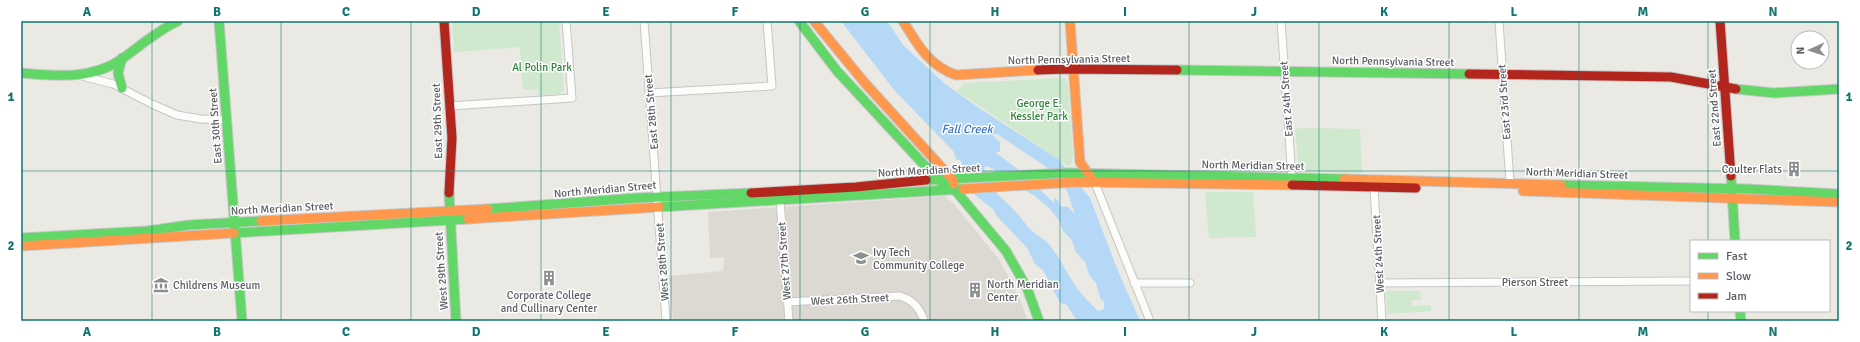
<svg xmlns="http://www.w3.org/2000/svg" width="1860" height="342" font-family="Signika,sans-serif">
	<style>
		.education { fill: #dbd9d1 }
		.green { fill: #d0e8ce }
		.water { fill: #b5d8f7; fill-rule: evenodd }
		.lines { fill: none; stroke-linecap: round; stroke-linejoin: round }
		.street-casing { stroke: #c6c7c5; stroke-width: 9 }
		.fast-casing { stroke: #c7c8c7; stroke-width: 11 }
		.slow-casing { stroke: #c7c8c7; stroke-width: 11 }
		.jam-casing { stroke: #c7c8c7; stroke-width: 11 }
		.street { stroke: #fcfcfb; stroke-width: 7 }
		.fast { stroke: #63d668; stroke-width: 9 }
		.slow { stroke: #ff974d; stroke-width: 9 }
		.jam { stroke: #b3261e; stroke-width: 9 }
		.grid { fill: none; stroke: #0f766e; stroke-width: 1; stroke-opacity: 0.55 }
		.labels { text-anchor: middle; stroke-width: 3; stroke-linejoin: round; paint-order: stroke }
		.street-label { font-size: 11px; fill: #595d62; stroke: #fff }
		.park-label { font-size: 11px; fill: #2e8437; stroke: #fff }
		.poi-label { font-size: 11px; fill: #595d62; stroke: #fff; text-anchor: start }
		.water-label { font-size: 12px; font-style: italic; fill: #3874c0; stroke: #fff }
		.neatline { fill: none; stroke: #0f766e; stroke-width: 1.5 }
		.grid-label { font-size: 13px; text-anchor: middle; font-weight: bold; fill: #0f766e }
	</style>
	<rect width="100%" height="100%" fill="#eae9e3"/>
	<polygon class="education" points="944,196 953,203 999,259 1020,299 1028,321 673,321 669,276 723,271 724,257 710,258 708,212"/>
	<g class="green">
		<polygon points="452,21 559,21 564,90 559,94 538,95 538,89 523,90 520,47 454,52"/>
		<polygon points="1064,78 1068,83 1073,155 1072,163 1068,166 957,91 964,83"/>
		<polygon points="1304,128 1360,129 1362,173 1299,171 1295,129"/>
		<polygon points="1205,192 1253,192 1256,237 1209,238"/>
		<polygon points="1386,291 1420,291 1421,300 1412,300 1412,306 1431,305 1431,311 1387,314"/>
	</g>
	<path class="water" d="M 841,21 L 887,21 L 904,46 L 944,83 L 979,108 L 1061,161 L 1062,164 L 1090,198 L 1118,271 L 1140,321 L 1077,321 L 1067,305 L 1060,303 L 1043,270 L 1035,264 L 1027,248 L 996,215 L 994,210 L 975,195 L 964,172 L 964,169 L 961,161 L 956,159 L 954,152 L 895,91 ZM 997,134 L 1045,166 L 1067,191 L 1075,214 L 1068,207 L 1060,206 L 1058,200 L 1054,198 L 1054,203 L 1019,170 L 995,152 L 1000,152 L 1000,142 L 992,135 ZM 987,166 L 1007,176 L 1017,186 L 1035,196 L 1051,210 L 1060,222 L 1063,231 L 1071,239 L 1074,246 L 1075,251 L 1085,262 L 1089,275 L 1096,283 L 1101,300 L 1104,301 L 1104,309 L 1098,311 C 1091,304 1083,296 1077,288 C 1067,274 1060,258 1049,244 C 1043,237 1033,234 1028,227 C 1023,221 1019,215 1014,210 C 999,194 991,192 984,168 Z"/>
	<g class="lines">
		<g class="street-casing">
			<g id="street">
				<polyline points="644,21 666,321"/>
				<polyline points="1281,21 1292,178"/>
				<polyline points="1499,21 1510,183"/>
				<polyline points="82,76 113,84 154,105 177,115 201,119 226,120"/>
				<polyline points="649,93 772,86 767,21"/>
				<polyline points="450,106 572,98 566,21"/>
				<polyline points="1095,183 1150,321"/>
				<polyline points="1374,188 1382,321"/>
				<polyline points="780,200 789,321"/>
				<polyline points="1134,283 1190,283"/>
				<polyline points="1379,283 1691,281"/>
				<path d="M 787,302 L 899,296 C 912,299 920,308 924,321"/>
			</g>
		</g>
		<g class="fast-casing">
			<g id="fast">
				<polyline points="219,21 242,321"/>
				<polyline points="799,21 837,71 938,180 955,190 1006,251 1027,288 1039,321"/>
				<polyline points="122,58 118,73 122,88"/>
				<polyline points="1177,70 1469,74"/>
				<path d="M 21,73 C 55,76 92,80 122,59 C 141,45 157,31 178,21"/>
				<polyline points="1736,89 1774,93 1839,89"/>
				<polyline points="1731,176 1735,241"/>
				<polyline points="926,180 1069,173 1344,179"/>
				<polyline points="1561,185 1748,189 1839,194"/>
				<polyline points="449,193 456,321"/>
				<polyline points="659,207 963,189"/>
				<polyline points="488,209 637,198 751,193"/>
				<polyline points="234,233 468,219"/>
				<polyline points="21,238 147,231 189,225 261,221"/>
				<polyline points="1740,311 1741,321"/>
			</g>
		</g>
		<g class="slow-casing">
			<g id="slow">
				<polyline points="814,21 864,82 953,180 954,184"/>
				<path d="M 903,21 C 917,44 929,66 956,75 L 1038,70"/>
				<polyline points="1070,21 1080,162 1092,179"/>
				<polyline points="1344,179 1561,185"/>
				<polyline points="963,189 1076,182 1292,185"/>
				<polyline points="1523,191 1839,202"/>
				<polyline points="468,219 659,207"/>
				<polyline points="261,221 488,209"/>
				<polyline points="21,246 234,233"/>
			</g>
		</g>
		<g class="jam-casing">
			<g id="jam">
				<polyline points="444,21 452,138 449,193"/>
				<polyline points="1720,21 1731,176"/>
				<polyline points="1038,70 1065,69 1177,70"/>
				<polyline points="1469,74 1671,77 1736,89"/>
				<polyline points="1292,185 1416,188"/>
				<polyline points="751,193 856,187 926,180"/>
			</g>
		</g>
		<use href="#street" class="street"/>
		<use href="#fast" class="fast"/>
		<use href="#slow" class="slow"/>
		<use href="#jam" class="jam"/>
	</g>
	<path class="grid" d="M 152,21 L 152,321M 281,21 L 281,321M 411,21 L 411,321M 541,21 L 541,321M 671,21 L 671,321M 800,21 L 800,321M 930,21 L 930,321M 1060,21 L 1060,321M 1189,21 L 1189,321M 1319,21 L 1319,321M 1449,21 L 1449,321M 1579,21 L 1579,321M 1708,21 L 1708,241M 21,171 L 1839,171M 1708,311 L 1708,321"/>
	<defs>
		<g id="building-bare" transform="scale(1.2)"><path d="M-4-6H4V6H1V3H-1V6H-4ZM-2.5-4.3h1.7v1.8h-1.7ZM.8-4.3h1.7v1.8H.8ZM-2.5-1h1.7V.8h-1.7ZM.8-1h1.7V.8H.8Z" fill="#8c8e8f" stroke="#fff" stroke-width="2.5" paint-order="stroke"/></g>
		<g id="university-bare" transform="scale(1.2)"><path d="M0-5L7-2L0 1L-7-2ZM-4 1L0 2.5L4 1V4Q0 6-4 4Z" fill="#8c8e8f" stroke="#fff" stroke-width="2.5" paint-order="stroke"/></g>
		<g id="museum-bare" transform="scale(1.2)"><path d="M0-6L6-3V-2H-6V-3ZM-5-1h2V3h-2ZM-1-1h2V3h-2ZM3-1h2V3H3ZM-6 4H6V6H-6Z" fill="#8c8e8f" stroke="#fff" stroke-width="2.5" paint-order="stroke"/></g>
	</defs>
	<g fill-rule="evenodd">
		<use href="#building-bare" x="1794" y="169"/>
		<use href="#university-bare" x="861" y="258"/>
		<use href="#building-bare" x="549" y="278"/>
		<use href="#museum-bare" x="161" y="285"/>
		<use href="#building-bare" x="975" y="290"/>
	</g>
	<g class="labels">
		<g class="street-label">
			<text transform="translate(1069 59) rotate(-1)" y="4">North Pennsylvania Street</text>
			<text transform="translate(1393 61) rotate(1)" y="4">North Pennsylvania Street</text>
			<text transform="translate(1286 99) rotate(-94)" y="4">East 24th Street</text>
			<text transform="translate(1504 102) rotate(-94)" y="4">East 23rd Street</text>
			<text transform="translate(1714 108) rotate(-94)" y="4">East 22nd Street</text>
			<text transform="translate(651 112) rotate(-95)" y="4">East 28th Street</text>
			<text transform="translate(437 121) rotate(-92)" y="4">East 29th Street</text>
			<text transform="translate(215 126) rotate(-94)" y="4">East 30th Street</text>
			<text transform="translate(1253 165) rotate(1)" y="4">North Meridian Street</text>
			<text transform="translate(929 170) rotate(-3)" y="4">North Meridian Street</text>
			<text transform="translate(1577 173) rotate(2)" y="4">North Meridian Street</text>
			<text transform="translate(605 189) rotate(-5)" y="4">North Meridian Street</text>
			<text transform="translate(282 208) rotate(-3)" y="4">North Meridian Street</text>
			<text transform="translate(1378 254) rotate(-93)" y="4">West 24th Street</text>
			<text transform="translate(784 261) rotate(-94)" y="4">West 27th Street</text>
			<text transform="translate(662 262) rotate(-94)" y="4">West 28th Street</text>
			<text transform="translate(441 271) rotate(-94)" y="4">West 29th Street</text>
			<text x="1535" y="286">Pierson Street</text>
			<text transform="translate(850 299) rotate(-3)" y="4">West 26th Street</text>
		</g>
		<g class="park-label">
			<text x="542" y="71">Al Polin Park</text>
			<text x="1039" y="107">George E.<tspan x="1039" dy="13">Kessler Park</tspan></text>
		</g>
		<g class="poi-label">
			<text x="1782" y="173" text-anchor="end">Coulter Flats</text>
			<text x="873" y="256">Ivy Tech<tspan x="873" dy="13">Community College</tspan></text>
			<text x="987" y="288">North Meridian<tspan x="987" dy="13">Center</tspan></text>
			<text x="173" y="289">Childrens Museum</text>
			<text x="549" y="299" text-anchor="middle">Corporate College<tspan x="549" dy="13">and Cullinary Center</tspan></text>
		</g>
		<g class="water-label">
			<text x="967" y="133">Fall Creek</text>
		</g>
	</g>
	<rect width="1860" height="342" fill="none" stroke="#ffffff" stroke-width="44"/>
	<rect x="1690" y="240" width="140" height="72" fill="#ffffff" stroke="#bdbec0"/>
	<rect x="1698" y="253" width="20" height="6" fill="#63d668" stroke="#bdbec0"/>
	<text x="1726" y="260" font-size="12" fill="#595d62">Fast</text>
	<rect x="1698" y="273" width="20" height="6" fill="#ff974d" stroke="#bdbec0"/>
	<text x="1726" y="280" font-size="12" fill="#595d62">Slow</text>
	<rect x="1698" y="293" width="20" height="6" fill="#b3261e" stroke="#bdbec0"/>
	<text x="1726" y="300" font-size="12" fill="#595d62">Jam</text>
	<g transform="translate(1810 50) rotate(267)"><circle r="19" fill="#ffffff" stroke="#bdbec0"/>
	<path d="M0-3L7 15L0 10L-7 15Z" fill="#8c8e8f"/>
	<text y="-6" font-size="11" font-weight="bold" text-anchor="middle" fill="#595d62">N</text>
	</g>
	<rect x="22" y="22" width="1816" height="298" class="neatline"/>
	<g class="grid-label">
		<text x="87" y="16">A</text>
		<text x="217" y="16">B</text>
		<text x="346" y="16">C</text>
		<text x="476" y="16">D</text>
		<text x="606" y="16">E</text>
		<text x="735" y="16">F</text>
		<text x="865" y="16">G</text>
		<text x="995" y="16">H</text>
		<text x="1125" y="16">I</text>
		<text x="1254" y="16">J</text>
		<text x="1384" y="16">K</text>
		<text x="1514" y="16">L</text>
		<text x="1643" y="16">M</text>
		<text x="1773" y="16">N</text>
		<text x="11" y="101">1</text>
		<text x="1849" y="101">1</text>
		<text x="11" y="250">2</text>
		<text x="1849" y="250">2</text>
		<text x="87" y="336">A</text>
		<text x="217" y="336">B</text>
		<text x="346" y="336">C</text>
		<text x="476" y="336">D</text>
		<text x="606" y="336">E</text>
		<text x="735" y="336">F</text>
		<text x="865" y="336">G</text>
		<text x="995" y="336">H</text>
		<text x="1125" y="336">I</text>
		<text x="1254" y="336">J</text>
		<text x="1384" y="336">K</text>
		<text x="1514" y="336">L</text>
		<text x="1643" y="336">M</text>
		<text x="1773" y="336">N</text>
	</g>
</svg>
